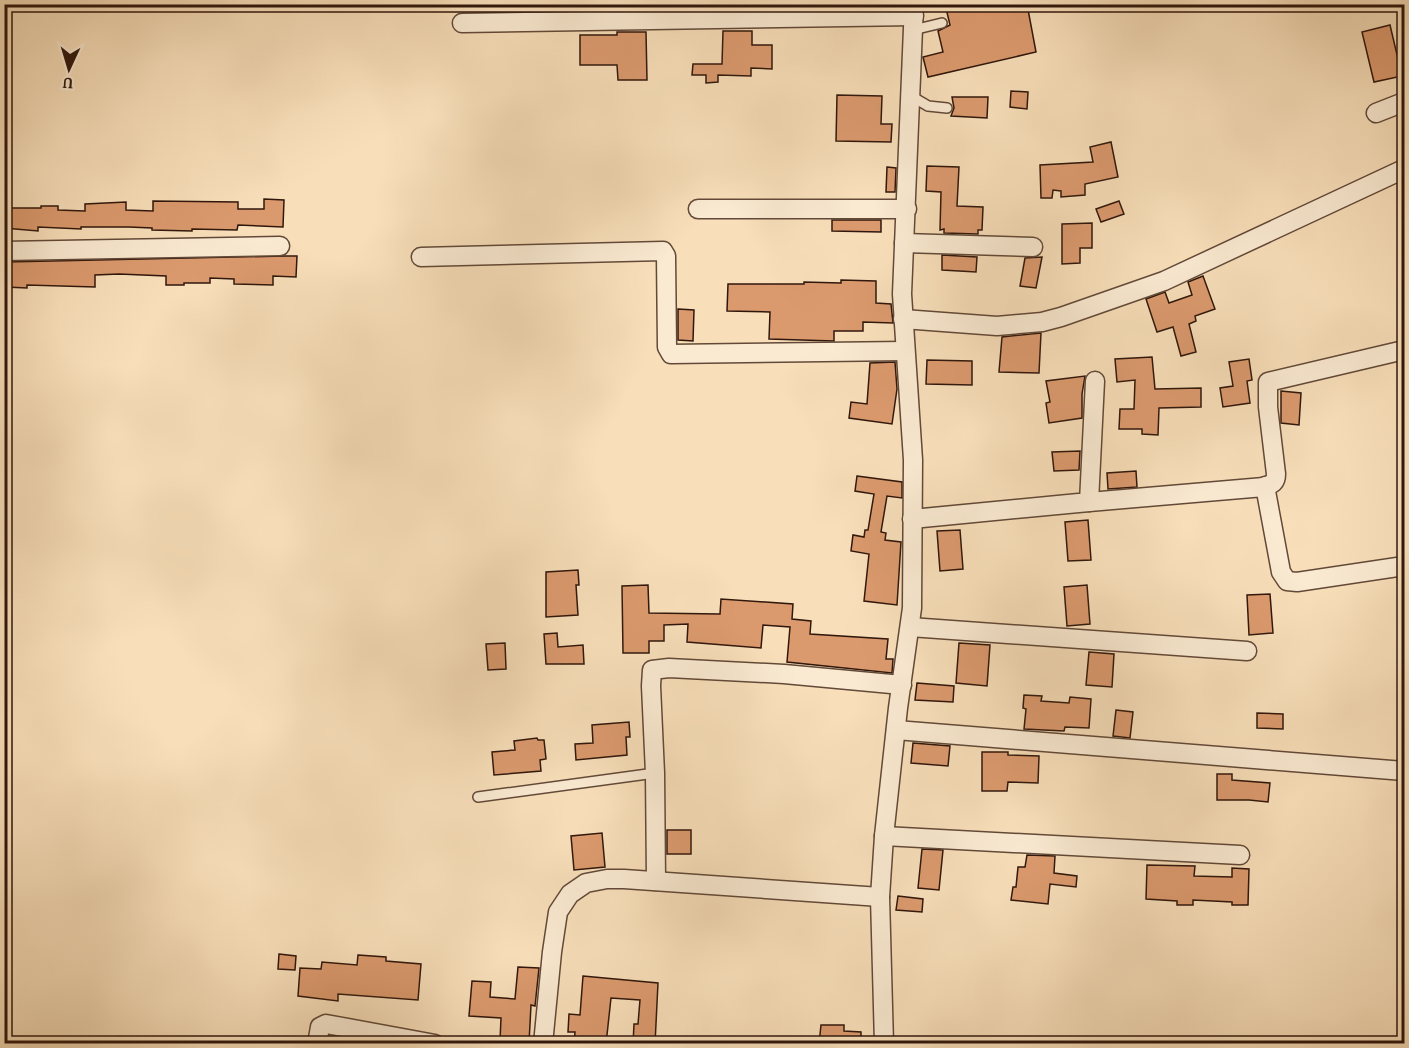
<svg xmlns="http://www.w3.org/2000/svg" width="1409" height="1048" font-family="Alegreya,serif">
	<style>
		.building { fill: #db9a6e; stroke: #30170c; stroke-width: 1.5 }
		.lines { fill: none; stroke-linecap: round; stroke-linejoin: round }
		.service-casing { stroke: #624938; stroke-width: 12 }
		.minor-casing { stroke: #624938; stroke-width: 21 }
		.service { stroke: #faead2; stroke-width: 9 }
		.minor { stroke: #faead2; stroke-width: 18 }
	</style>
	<rect width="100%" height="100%" fill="#f8dfba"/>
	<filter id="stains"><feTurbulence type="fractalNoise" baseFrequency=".00333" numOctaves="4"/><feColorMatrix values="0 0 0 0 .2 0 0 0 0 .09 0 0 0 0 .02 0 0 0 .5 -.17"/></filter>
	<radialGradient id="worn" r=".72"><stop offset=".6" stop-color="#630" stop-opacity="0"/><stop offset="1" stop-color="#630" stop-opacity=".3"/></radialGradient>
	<g class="building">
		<polygon points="945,4 1027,4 1036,52 928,77 923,57 943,52 938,31 950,25"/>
		<polygon points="1390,25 1402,76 1374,82 1362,32"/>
		<polygon points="723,31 752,31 752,45 772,45 772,69 751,68 751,76 718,75 718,82 706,83 706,75 692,75 693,64 722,64"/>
		<polygon points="617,32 646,32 647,80 618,80 617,65 580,65 580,35 617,35"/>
		<polygon points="1011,91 1028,92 1027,109 1010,107"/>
		<polygon points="837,95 882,96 881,124 892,124 891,142 836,141"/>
		<polygon points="952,97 988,97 987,118 951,116 954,108"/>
		<polygon points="1111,142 1118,177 1085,184 1085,195 1061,197 1061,191 1053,190 1052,198 1041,198 1040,165 1093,162 1090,147"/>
		<polygon points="927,166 959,167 957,206 983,207 982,230 978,230 978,234 944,233 944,229 940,230 941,192 926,191"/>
		<polygon points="887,167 896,168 895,192 886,192"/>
		<polygon points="264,199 284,200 283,227 238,225 237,230 192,229 192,231 152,230 152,228 129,227 81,227 81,229 38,227 38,231 4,228 4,208 41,208 41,206 58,206 58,210 85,211 85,204 126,202 126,210 153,211 153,201 238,202 238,209 264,209"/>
		<polygon points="1119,201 1124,214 1101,222 1096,209"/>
		<polygon points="832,220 881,220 881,232 832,231"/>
		<polygon points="1092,223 1092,248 1080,248 1080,263 1062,264 1062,224"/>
		<polygon points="942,255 977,257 976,272 942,270"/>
		<polygon points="285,256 297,256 296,277 273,276 273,285 234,284 234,279 210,278 210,283 184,283 184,285 166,285 166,276 119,274 95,275 95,287 27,285 27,288 6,287 6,262"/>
		<polygon points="1042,257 1036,288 1020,286 1025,258"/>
		<polygon points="1203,276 1215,309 1195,316 1196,321 1189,324 1196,352 1181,356 1173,327 1157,332 1146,299 1165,292 1169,303 1192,295 1188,282"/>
		<polygon points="841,280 876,281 876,303 891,304 893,323 863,322 863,331 834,331 834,341 769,339 770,312 727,311 728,284 804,284 804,282 841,283"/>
		<polygon points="678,309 694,310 693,341 678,340"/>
		<polygon points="1041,333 1039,373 999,372 1002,337"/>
		<polygon points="1152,357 1155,389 1201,388 1201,407 1159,408 1158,435 1142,434 1142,429 1119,429 1120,409 1134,409 1135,380 1117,382 1115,359"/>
		<polygon points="1249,359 1252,380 1247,381 1250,403 1223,407 1220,388 1233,386 1229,362"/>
		<polygon points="927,360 972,361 972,385 926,384"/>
		<polygon points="895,362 897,389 892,424 849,418 851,402 867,404 870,363"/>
		<polygon points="1085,376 1082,394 1082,418 1049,423 1046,403 1050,402 1046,381"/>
		<polygon points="1281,391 1301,393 1299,425 1281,423"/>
		<polygon points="1080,451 1079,470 1054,471 1052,452"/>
		<polygon points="1136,471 1137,487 1108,489 1107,473"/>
		<polygon points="857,476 902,482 902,498 887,496 881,532 886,533 885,540 901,542 897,605 864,601 869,554 851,551 853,535 864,537 865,530 868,530 874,494 855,491"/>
		<polygon points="1088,520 1091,560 1068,561 1065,522"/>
		<polygon points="960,530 963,569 940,571 937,531"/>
		<polygon points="578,570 579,585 576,585 578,615 546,617 546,572"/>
		<polygon points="648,585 649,613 720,614 721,599 793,604 792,619 811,621 810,634 888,639 886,659 893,659 892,673 787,662 790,627 763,625 761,648 687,642 688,624 664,625 664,641 649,641 649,653 623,653 622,586"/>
		<polygon points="1087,585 1090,624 1067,626 1064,587"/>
		<polygon points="1270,594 1273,633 1249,635 1247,595"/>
		<polygon points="557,633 558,647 583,645 584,664 546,664 544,634"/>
		<polygon points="505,643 506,669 488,670 486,644"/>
		<polygon points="959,643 990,645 987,686 956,683"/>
		<polygon points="1089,652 1114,654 1112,687 1086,685"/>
		<polygon points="917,683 954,686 953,702 915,700"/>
		<polygon points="1024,695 1042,696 1041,701 1069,703 1070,697 1091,699 1089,728 1065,727 1064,731 1024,729 1026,709 1023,708"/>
		<polygon points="1116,710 1133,712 1130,738 1113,736"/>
		<polygon points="1257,713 1283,714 1283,729 1257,728"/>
		<polygon points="629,722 630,737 626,737 627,755 576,760 575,744 593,743 592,725"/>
		<polygon points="537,738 538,740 544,740 546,759 540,760 541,771 494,775 492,752 515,750 514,741"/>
		<polygon points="913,743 950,746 948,766 911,763"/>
		<polygon points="982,752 1008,752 1008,755 1039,756 1038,783 1008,782 1007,791 982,791"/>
		<polygon points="1217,774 1232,774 1232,780 1270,783 1268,802 1249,800 1217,800"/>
		<rect x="667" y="830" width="24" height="24"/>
		<polygon points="602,833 605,867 574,870 571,836"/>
		<polygon points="922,849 943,850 939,890 918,888"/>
		<polygon points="1027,855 1055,856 1054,873 1077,876 1076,887 1050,884 1048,904 1011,900 1013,887 1016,887 1018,867 1025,867"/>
		<polygon points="1147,865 1195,866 1194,876 1232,877 1232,868 1249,869 1248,905 1232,905 1232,902 1193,900 1193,905 1177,905 1177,901 1146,899"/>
		<polygon points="898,896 923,899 922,912 896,910"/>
		<polygon points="279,954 296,956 295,970 278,969"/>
		<polygon points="358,955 386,957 386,961 421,964 418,1000 338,994 338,1001 298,996 300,968 321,969 322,962 357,965"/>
		<polygon points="518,967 539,968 535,1006 531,1005 529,1043 500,1041 501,1018 469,1016 472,981 491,982 490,997 515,999"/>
		<polygon points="583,976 658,983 655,1044 633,1044 634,1024 638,1024 640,1000 611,998 606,1044 574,1044 575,1032 568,1032 569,1014 580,1015"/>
		<polygon points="821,1025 844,1025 844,1031 861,1032 861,1044 819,1044"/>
	</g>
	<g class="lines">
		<g class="service-casing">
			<g id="service">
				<polyline points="913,30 942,23"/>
				<polyline points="911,96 928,106 947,108"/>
				<polyline points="478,797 655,773"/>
			</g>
		</g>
		<g class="minor-casing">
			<g id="minor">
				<polyline points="462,23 914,16"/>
				<polyline points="1376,113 1404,102"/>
				<polyline points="698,209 907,209"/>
				<polyline points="904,243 1033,247"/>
				<polyline points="4,251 280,246"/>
				<polyline points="421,257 663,251 666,256 667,347 671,354 905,351"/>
				<polyline points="903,319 997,326 1042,322 1061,317 1164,281 1404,169"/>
				<polyline points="1265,486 1281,572 1287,581 1297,582 1404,566"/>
				<path d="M 1089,502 L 1264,487 C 1272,484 1276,483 1276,474 L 1268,407 L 1268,382 L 1404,350"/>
				<polyline points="912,519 1089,502 1095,381"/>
				<polyline points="910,627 1247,651"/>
				<polyline points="896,730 1404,771"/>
				<polyline points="884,836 1240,855"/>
				<polyline points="656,881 655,773 651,686 652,670 669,668 784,674 902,685"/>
				<polyline points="317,1044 320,1027 326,1024 435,1044"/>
				<polyline points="543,1044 552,952 558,912 570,894 586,883 607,879 624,879 880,897"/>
				<polyline points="884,1044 880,897 884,836 898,708 912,608 913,460 902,294 914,4"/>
			</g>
		</g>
		<use href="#service" class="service"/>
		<use href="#minor" class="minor"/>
	</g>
	<rect width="1409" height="1048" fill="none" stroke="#f8dfba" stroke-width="24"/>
	<rect x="6" y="6" width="1397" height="1036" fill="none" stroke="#30170c" stroke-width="3"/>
	<rect x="12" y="12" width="1385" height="1024" fill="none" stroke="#30170c" stroke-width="1.5"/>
	<g transform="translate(69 69) rotate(184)" stroke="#faead2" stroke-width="4.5" paint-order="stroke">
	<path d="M0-4.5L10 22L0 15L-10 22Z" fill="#30170c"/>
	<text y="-9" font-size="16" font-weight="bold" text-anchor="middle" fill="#30170c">U</text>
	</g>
	<rect width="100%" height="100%" filter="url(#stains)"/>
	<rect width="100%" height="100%" fill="url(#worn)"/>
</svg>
